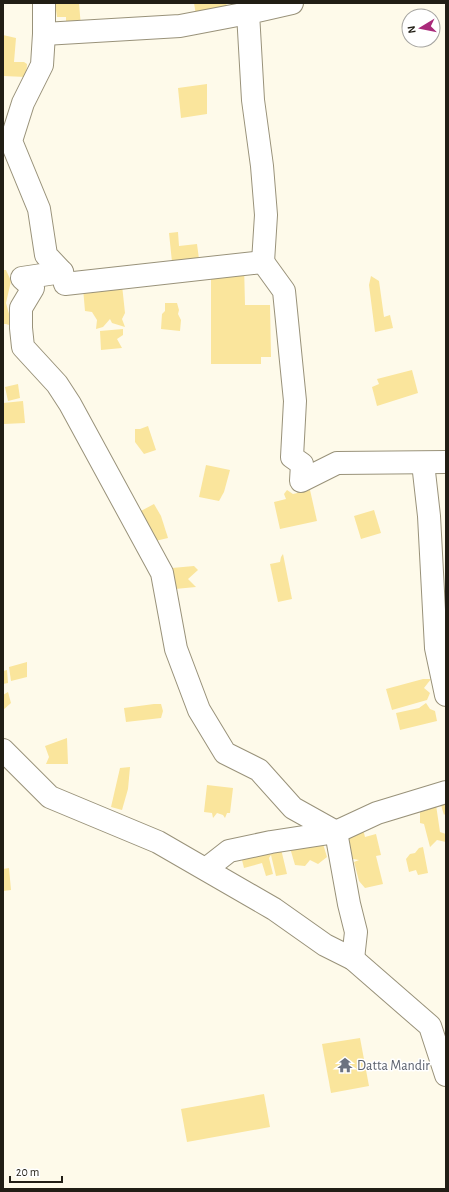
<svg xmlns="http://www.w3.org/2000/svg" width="449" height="1192" font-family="'Alegreya Sans',sans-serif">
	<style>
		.building { fill: #fae59c }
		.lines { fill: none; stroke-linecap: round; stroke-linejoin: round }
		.minor-casing { stroke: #99927a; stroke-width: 24 }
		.minor { stroke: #fff; stroke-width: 22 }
		.labels { text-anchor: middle; stroke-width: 3; stroke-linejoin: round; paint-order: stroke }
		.worship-label { font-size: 14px; fill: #5b616d; stroke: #fff; text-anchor: start }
	</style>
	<rect width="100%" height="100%" fill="#fefaea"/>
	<g class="building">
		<polygon points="79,3 81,27 66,28 66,17 57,17 55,4"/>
		<polygon points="194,3 226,3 228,9 196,15"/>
		<polygon points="3,35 16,38 14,62 24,62 27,64 26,77 3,76"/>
		<polygon points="207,84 207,114 181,118 178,88"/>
		<polygon points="178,232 179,246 197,244 199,259 172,262 169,233"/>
		<polygon points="211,264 244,264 245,305 270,305 271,357 261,357 261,364 211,364"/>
		<polygon points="3,270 6,270 11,281 6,303 11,321 15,327 6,324 3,324"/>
		<polygon points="371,276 379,281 384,317 390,315 393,328 375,332 369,285"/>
		<polygon points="122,285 125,313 122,319 125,327 112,323 110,319 103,327 96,329 97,320 92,312 85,311 83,288"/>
		<polygon points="165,303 177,303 179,310 178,314 181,320 180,331 161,329 162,314 165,311"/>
		<polygon points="123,329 123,335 117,339 122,348 101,350 100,331"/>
		<polygon points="412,370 418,393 377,406 372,387 379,384 377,379"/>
		<polygon points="18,384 20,398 8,401 5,387"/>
		<polygon points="23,401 25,423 4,424 3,403"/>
		<polygon points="148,426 156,450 144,454 135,442 135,429 140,429"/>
		<polygon points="206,465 230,470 224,492 219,501 199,497"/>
		<polygon points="287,490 293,494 310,490 317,521 280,529 274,502 286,499 284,494"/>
		<polygon points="154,504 161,516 168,538 151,542 139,512"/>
		<polygon points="374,510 381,533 361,539 354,516"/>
		<polygon points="283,554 292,599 278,602 270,564 280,562 281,557"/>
		<polygon points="194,566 198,570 188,579 196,587 175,589 172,568"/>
		<polygon points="27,662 27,677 11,681 9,667"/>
		<polygon points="7,670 8,683 3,684 3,671"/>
		<polygon points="423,679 431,679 424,688 430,693 427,700 392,710 386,689"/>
		<polygon points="8,692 11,703 3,710 3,695"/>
		<polygon points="426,703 430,709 435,711 437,721 400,730 396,713 419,708"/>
		<polygon points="154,704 161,704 163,711 161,718 126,722 124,708"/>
		<polygon points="67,738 68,764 46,764 49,757 45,746"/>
		<polygon points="130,767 128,789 122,810 111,807 120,768"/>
		<polygon points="207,785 233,788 230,813 227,813 225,818 223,815 217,813 213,818 212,813 204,812"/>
		<polygon points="435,798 440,832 446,834 446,842 437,840 430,847 424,824 420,823 420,810"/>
		<polygon points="446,800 446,813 444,815 440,802"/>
		<polygon points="363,829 365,837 376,834 381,855 376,856 383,884 365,888 359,881 354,862 359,860 347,858 346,854 351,850 348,841 349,835"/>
		<polygon points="320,834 327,857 318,864 310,860 305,866 295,865 288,841"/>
		<polygon points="423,847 428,873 418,875 416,870 409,872 406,859 410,854 415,853 419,848"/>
		<polygon points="281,849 287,874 276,876 271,855 269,858 273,874 266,876 262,863 244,868 241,856"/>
		<polygon points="9,868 11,890 3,891 3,869"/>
		<polygon points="360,1038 369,1086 331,1093 322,1044"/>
		<polygon points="264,1094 270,1127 187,1142 181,1109"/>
	</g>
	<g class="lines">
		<g class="minor-casing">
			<g id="minor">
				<polyline points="44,3 44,34 42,65 23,103 11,141 39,209 46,255 62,272 22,278 33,288 21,308 21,328 23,347 57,384 70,404 162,573 176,649 199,710 225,753 259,770 293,808 336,832 349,904 356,932 353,959"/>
				<polyline points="44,34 180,26 248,13"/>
				<polyline points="263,262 266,215 262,166 253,100 248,13 292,3"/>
				<polyline points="62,272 65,284 263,262 284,291 295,401 292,457 302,464 301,481 337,463 446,462"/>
				<polyline points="423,463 429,516 436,648 446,695"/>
				<polyline points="3,750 50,797 158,842 274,909 325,945 353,959 430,1026 446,1075"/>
				<polyline points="206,869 229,851 271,842 336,832 377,813 446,792"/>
			</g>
		</g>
		<use href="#minor" class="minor"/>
	</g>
	<defs>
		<g id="temple-bare" transform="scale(1.2)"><path d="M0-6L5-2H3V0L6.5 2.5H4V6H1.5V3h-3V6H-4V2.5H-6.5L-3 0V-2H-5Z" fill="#6b7280" stroke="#fff" stroke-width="2.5" paint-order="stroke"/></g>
	</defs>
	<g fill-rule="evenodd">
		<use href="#temple-bare" x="345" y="1065"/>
	</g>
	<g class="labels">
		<g class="worship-label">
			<text x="357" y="1070">Datta Mandir</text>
		</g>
	</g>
	<rect width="449" height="1192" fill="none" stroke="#211e15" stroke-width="8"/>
	<g transform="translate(421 28) rotate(260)"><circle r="19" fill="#ffffff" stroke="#a6a5a1"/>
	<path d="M0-3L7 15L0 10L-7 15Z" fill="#a92a7a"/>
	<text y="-6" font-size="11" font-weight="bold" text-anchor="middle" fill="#211e15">N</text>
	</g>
	<path d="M10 1176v6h52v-6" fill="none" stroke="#211e15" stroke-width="2"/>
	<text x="16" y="1176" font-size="12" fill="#211e15" stroke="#ffffff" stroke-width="3" paint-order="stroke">20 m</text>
</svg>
